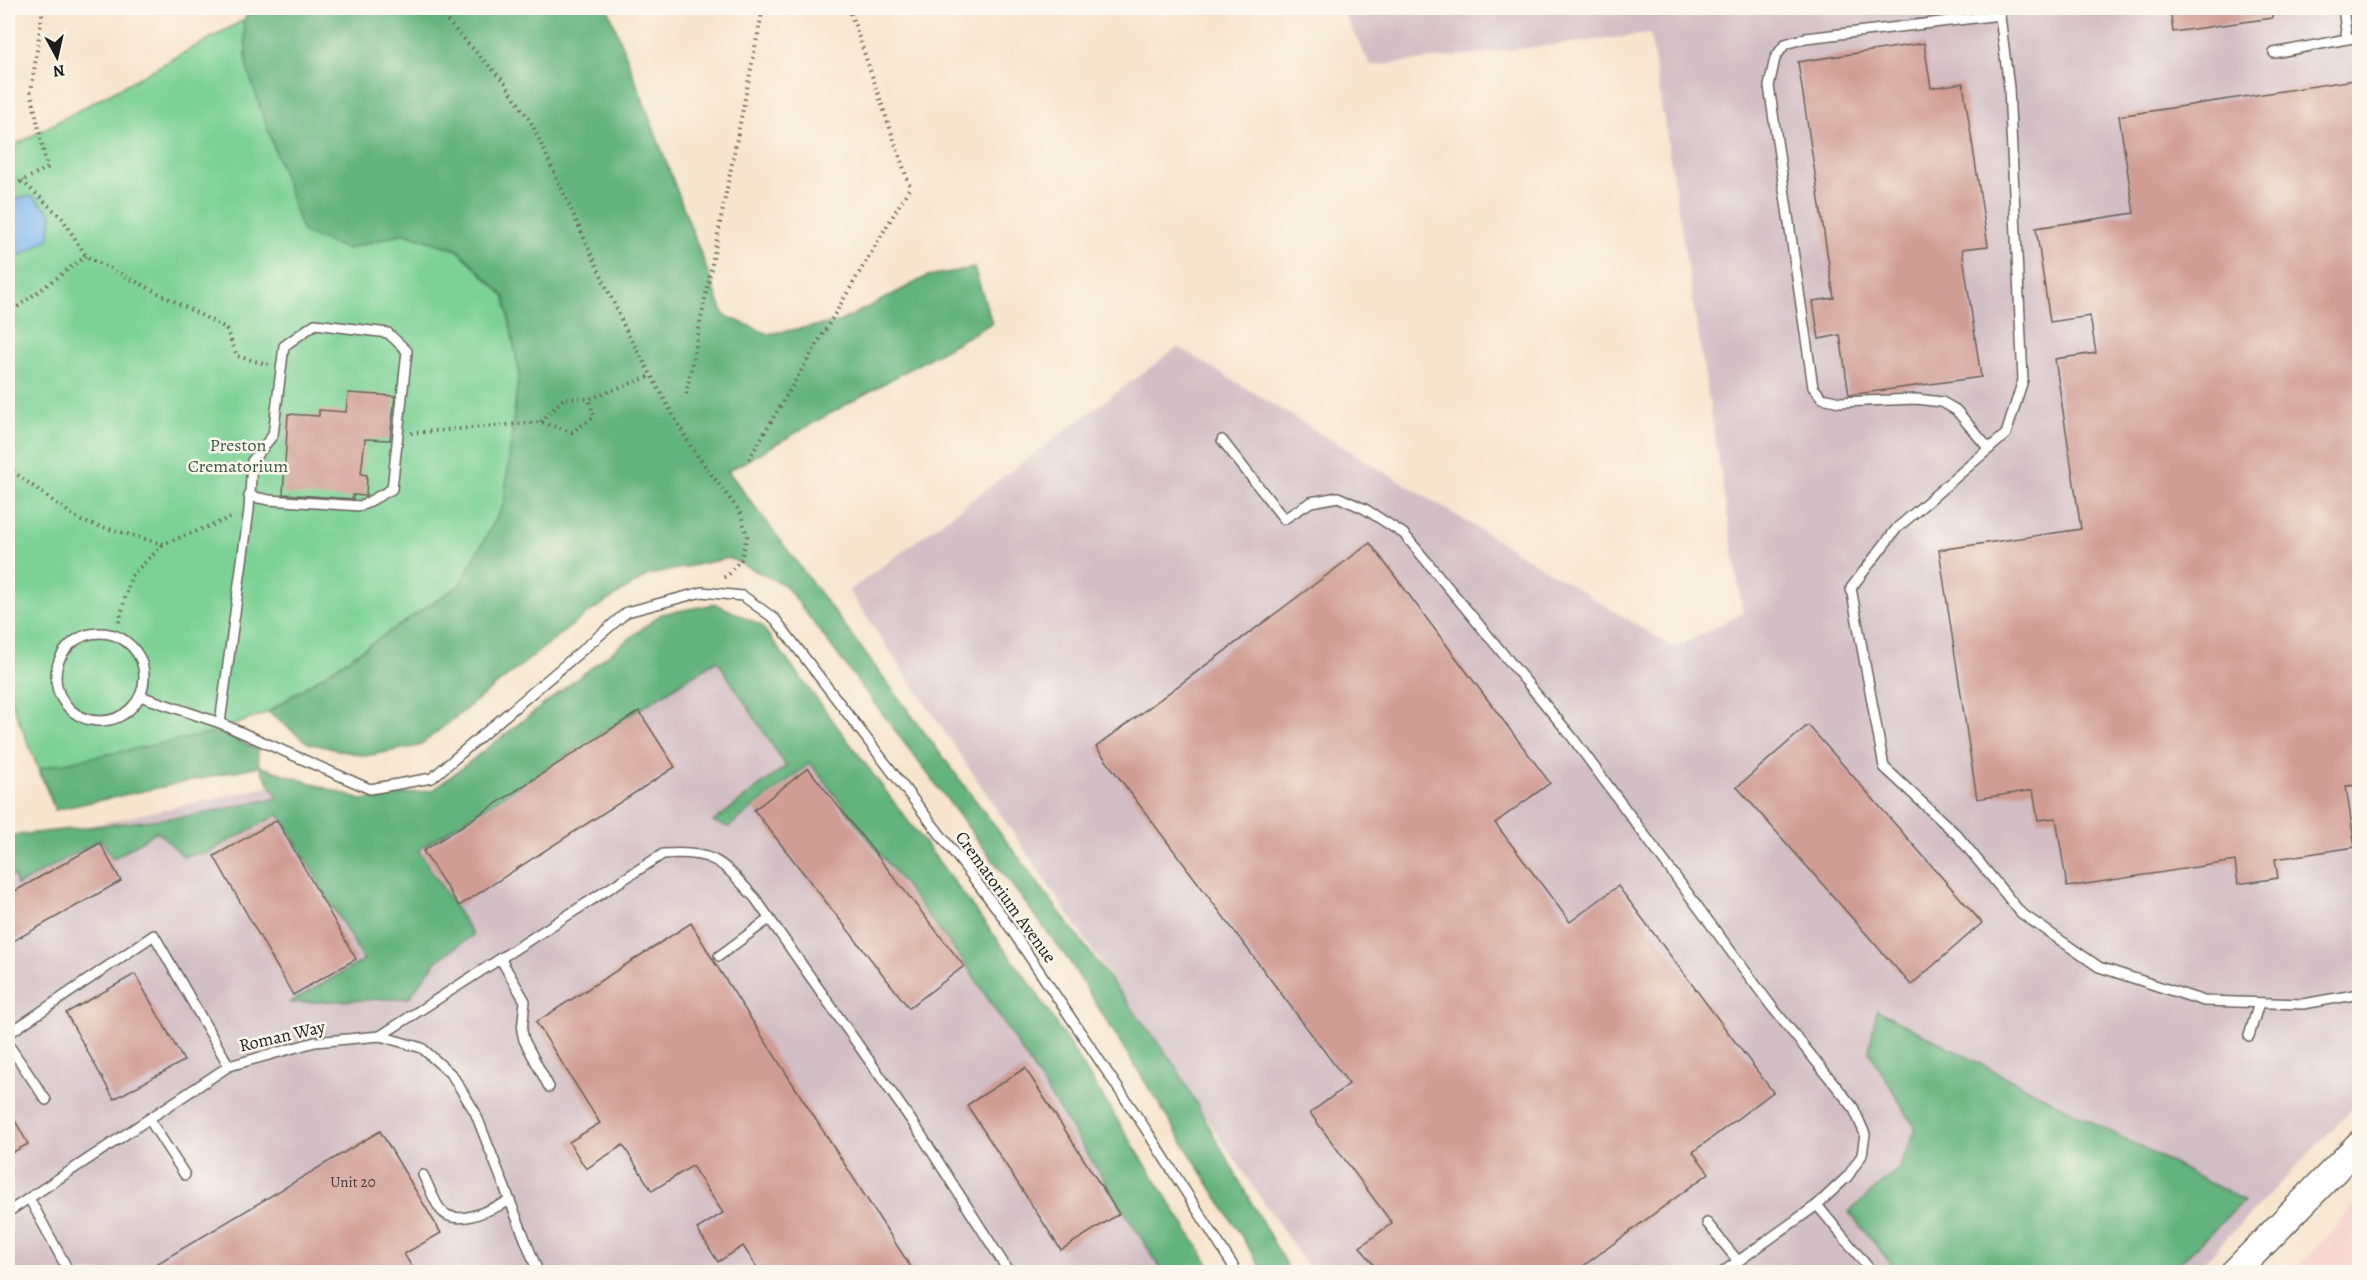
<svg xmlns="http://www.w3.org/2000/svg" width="2367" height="1280" font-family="Alegreya,serif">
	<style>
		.built { fill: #f7d0cf }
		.industrial { fill: #d2bec5 }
		.green { fill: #7bd195; stroke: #4c7658; stroke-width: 1.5 }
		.forest { fill: #64b37e; stroke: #40684d; stroke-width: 1.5 }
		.water { fill: #80b7ef; stroke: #4e6a86; stroke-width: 1.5 }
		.building { fill: #d09d94 }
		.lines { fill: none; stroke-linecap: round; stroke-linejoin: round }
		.service-casing { stroke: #69625a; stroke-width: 12 }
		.secondary-casing { stroke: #69625a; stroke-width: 30 }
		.path { stroke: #69625a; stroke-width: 4; stroke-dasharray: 1.5 4.5; stroke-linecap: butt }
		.service { stroke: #fff; stroke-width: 9 }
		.secondary { stroke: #fff; stroke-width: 27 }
		.labels { text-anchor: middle; stroke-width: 5; stroke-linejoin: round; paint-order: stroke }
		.number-label { font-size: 15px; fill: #493c3a }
		.park-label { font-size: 18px; fill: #3d5b46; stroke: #fbf7ec }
		.street-label { font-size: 18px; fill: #1c1c1c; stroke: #fbf7ec }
	</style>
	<rect width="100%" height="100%" fill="#fbf7ec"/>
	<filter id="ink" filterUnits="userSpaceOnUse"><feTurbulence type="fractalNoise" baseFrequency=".0167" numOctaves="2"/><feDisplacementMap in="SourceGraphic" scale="12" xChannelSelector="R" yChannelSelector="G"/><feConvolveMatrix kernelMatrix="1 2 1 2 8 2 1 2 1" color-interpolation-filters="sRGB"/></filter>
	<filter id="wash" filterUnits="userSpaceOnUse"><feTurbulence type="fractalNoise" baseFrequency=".008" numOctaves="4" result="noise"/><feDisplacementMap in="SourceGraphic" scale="24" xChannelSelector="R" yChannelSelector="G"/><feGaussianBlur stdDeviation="1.35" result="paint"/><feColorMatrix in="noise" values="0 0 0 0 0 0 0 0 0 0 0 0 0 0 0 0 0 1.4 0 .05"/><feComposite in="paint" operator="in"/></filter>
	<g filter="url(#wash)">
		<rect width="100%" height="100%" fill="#f7e5ce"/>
		<polygon class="built" points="2359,1201 2359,1272 2293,1272"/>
		<g class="industrial">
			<polygon points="1341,8 2359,8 2359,1102 2194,1272 1311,1272 849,591 1178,347 1675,648 1743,613 1650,34 1371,66"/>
			<polygon points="732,639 810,763 967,966 1163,1272 8,1272 8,843 301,780 346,850"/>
		</g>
		<polygon class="green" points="244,20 247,68 346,249 404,233 458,250 505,297 519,371 504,504 459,586 268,712 219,731 257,749 55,810 8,693 8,149"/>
		<g class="forest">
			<polygon points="251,8 608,8 724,315 768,334 839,322 928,276 974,268 992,323 728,471 1176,1067 1290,1272 1264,1272 1070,962 785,585 729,558 648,575 585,615 419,746 365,756 308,743 268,712 459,586 504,504 519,371 505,297 458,250 404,233 346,249 303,233 247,68 244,20"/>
			<polygon points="716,604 761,625 1032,986 1214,1272 1163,1272 967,966 810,763 729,827 713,822 786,766 717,660 418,850 473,935 436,961 409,998 289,1003 364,960 279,814 209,852 183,856 157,831 113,859 101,839 17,886 14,875 8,878 8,836 189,816 278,798 259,766 55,810 39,768 218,732 257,749 259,766 362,800 433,790 661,614"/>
			<polygon points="1877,1010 2244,1201 2170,1272 1898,1272 1849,1212 1899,1168 1916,1129 1869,1051"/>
		</g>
		<polygon class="water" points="32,196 52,214 49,239 14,259 8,243 8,204 13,199"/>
		<g id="blocks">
			<g class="building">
				<polygon points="2170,8 2271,8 2272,18 2173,32"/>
				<polygon points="1924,43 1931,88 1963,83 1988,246 1962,249 1981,377 1849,395 1840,335 1819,339 1813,301 1834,298 1798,62"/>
				<polygon points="2360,79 2360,785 2346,786 2355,847 2275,859 2278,878 2238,884 2235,861 2067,887 2056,818 2038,820 2033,790 1977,799 1939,550 2081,529 2055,359 2096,353 2090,316 2050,322 2036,228 2134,213 2119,116"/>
				<polygon points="348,393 395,396 390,440 365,439 361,474 367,475 366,496 353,495 353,499 283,494 288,414 319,416 319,410 346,412"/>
				<polygon points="1370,543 1550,783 1495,823 1570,922 1618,886 1773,1092 1693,1152 1709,1173 1575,1272 1379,1272 1360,1247 1392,1223 1310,1113 1349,1084 1096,747"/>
				<polygon points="639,711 675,767 459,906 423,851"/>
				<polygon points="1808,725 1982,923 1911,985 1737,787"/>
				<polygon points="808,768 964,966 909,1008 754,810"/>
				<polygon points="277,820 356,959 293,995 214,856"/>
				<polygon points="100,843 121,881 8,944 8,895"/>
				<polygon points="691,923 713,960 914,1272 760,1272 743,1246 718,1262 697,1229 723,1213 692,1166 652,1191 623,1145 586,1169 569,1142 600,1123 536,1022"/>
				<polygon points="135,974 184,1061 114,1099 66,1013"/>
				<polygon points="1025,1068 1119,1214 1061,1250 967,1105"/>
				<polygon points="8,1108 28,1144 8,1155"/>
				<polygon points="380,1131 441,1233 404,1254 415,1272 143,1272"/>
			</g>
		</g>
	</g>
	<g filter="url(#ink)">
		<use href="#blocks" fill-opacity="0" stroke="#69625a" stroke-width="1.5"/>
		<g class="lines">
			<g class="service-casing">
				<g id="service">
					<polyline points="1999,8 2009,88 2023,380 2006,434 1897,528 1851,588 1884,767 1957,835 2021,913 2099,967 2204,1001 2303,1004 2360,994"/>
					<polyline points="2343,8 2347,39 2360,37"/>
					<polyline points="2274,53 2347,39"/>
					<polyline points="1222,440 1284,519 1311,502 1338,497 1365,509 1404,534 1572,737 1772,1007 1853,1107 1865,1134 1862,1155 1848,1176 1817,1205"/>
					<polyline points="1989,449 1956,410 1942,402 1916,399 1840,402 1822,398 1813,387 1769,86 1775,58 1785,44 1806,38 2000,15"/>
					<circle cx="100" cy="677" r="44"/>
					<polyline points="140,696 220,723 370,789 432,778 627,612 702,592 743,596 775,619 998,910 1145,1128 1237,1272"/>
					<polyline points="220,723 249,510 252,461 273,435 284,346 315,324 388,333 407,351 392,489 361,506 269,500 249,496"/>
					<polyline points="719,956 769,919"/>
					<polyline points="500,958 525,1001 522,1031 524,1040 549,1087"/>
					<polyline points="8,1034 154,935 229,1066"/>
					<path d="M 380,1036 L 663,854 C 715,850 722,862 755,898 L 918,1130 L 1009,1272"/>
					<polyline points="2249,1036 2259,1003"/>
					<polyline points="8,1044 46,1100"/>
					<polyline points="149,1119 185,1175"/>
					<path d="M 423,1175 C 429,1186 433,1199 440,1209 C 456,1230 491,1208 510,1201"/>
					<polyline points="29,1198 69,1272"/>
					<polyline points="8,1212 229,1066 315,1042 380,1036 422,1048 452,1075 475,1112 538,1272"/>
					<polyline points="1707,1223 1738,1261"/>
					<polyline points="1723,1272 1817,1205 1872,1272"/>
				</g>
			</g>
			<g class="secondary-casing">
				<polyline id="secondary" points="2235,1272 2360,1144"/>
			</g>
			<g class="path">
				<polyline points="435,8 505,83 532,124 626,330 692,449 740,512 747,536 741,559 729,574 721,579"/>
				<polyline points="22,181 62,218 86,256 226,328 237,356 269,365"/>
				<polyline points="8,186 22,181 47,168 31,92 43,8"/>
				<polyline points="8,314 86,256"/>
				<polyline points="686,394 763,8"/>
				<polyline points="541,422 564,398 589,399 651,376"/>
				<polyline points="411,433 541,422 572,432 594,417 589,399"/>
				<polyline points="749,459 910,187 849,8"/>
				<polyline points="8,468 81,521 163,544 233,517"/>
				<polyline points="119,622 131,576 163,545"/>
			</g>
			<use href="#service" class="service"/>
			<use href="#secondary" class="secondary"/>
		</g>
	</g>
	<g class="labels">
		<g class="number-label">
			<text x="353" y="1187">Unit 20</text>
		</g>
		<g class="park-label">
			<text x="238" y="451">Preston<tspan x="238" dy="21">Crematorium</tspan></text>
		</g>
		<g class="street-label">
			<text transform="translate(1006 897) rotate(54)" y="6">Crematorium Avenue</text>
			<text transform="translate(282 1036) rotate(-13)" y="6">Roman Way</text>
		</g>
	</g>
	<rect width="2367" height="1280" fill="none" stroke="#fbf7ec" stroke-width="30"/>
	<g transform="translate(57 57) rotate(172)" stroke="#fbf7ec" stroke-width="4.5" paint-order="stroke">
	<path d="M0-4.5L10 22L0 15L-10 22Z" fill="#1c1c1c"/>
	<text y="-9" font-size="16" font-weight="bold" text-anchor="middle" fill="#1c1c1c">N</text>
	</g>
</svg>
